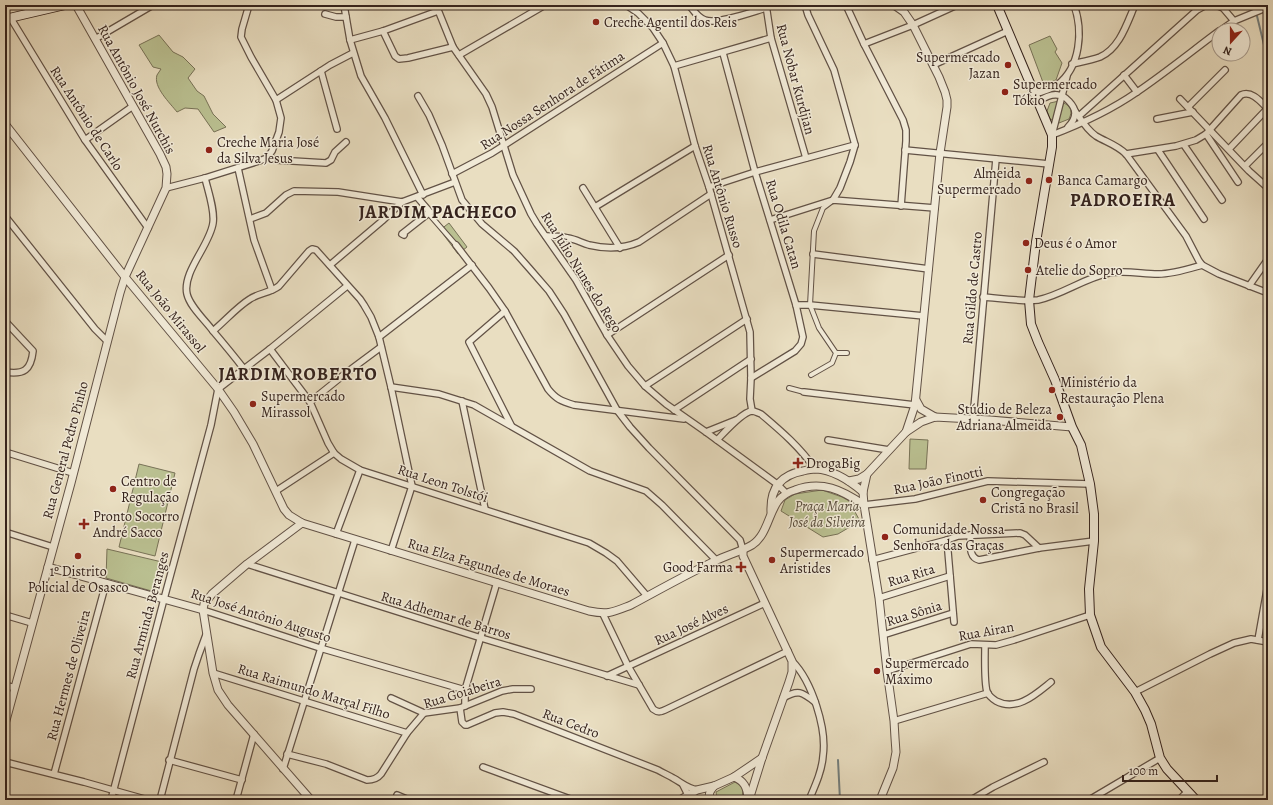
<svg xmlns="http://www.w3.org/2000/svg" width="1273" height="805" font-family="Alegreya,serif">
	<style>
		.green { fill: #bac091; stroke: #787257 }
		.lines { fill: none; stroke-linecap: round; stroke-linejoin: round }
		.stream { stroke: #737e7d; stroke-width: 2 }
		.pedestrian-casing { stroke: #625246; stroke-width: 6 }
		.minor-casing { stroke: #625246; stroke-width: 8 }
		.tertiary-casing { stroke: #625246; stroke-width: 9 }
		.secondary-casing { stroke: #35231d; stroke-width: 10 }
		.pedestrian { stroke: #f1ead7; stroke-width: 4 }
		.minor { stroke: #f1ead7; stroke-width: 5.5 }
		.tertiary { stroke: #f1ead7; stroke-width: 7 }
		.secondary { stroke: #f1ead7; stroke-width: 8 }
		.poi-dot { fill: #8f2418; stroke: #f1ead7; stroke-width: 1.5 }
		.labels { text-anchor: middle; stroke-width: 3; stroke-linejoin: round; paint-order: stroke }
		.poi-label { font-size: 14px; fill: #35231d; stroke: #f1ead7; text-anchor: start }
		.street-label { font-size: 14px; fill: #35231d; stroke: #f1ead7 }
		.park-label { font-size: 14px; font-style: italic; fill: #564a3a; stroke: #f1ead7 }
		.district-label { font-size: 18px; font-weight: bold; letter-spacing: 1px; fill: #35231d; stroke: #f1ead7 }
	</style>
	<rect width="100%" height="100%" fill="#e9dec1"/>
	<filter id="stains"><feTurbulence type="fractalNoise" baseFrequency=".005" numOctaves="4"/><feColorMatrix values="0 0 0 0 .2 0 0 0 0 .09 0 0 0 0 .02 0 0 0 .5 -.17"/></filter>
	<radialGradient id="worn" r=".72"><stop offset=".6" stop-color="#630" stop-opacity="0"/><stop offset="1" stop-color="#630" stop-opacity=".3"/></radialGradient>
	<g class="green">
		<path d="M 159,35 L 173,52 L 183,57 L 195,69 L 188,78 L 197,91 L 204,96 L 213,114 L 226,127 L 214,132 L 198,109 L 185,108 L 177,112 C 170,103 153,87 157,75 C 158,73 160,71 161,69 L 153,67 L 139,45 Z"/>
		<polygon points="1050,36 1057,49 1055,52 1062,63 1056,80 1044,85 1029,45"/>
		<path d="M 1059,101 C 1069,105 1074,108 1069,119 L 1059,123 L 1050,119 L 1047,111 L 1050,103 Z"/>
		<polygon points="449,223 467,247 458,254 440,230"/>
		<polygon points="910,439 928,440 926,469 909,469"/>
		<polygon points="139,464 175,473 155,556 119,547"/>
		<polygon points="822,490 842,497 849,501 860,521 838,534 823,537 781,511 785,500 795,494"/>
		<polygon points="107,549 162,562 155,592 106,578"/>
		<polygon points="735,782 740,784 743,788 742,800 718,800 717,799 716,792"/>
	</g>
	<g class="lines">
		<g class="stream">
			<polyline points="1257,16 1264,45"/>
			<polyline points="1265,52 1268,63"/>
			<polyline points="838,760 840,800"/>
		</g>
		<g class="pedestrian-casing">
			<g id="pedestrian">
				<polyline points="429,214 456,245"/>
				<polyline points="836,353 847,353"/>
				<polyline points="811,375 832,363 836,353 819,328 810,305 814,231 823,208 831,202"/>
				<polyline points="789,388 804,392"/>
			</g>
		</g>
		<g class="minor-casing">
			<g id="minor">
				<polyline points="344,5 350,40 361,76 385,118 423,195"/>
				<polyline points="436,5 453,47 486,94 492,107 513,175 531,214 537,224 576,280 607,335 628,366 645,386 666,404 706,432 777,484 786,493"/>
				<polyline points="626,5 638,13 653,28 663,43 674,66 695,146 709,187 750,332 751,378 750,399 752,411"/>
				<path d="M 689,5 C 694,11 698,18 705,20 C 717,25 752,12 766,8"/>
				<polyline points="766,5 771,38 806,158"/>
				<polyline points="805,5 808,15 834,70 855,145 850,162 840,188 833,200"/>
				<polyline points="846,5 864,44 903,120 906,130 906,141 901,206"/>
				<polyline points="1216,5 1223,8 1234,21"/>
				<polyline points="325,14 336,17 346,17"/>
				<polyline points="10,17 85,140 148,228"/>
				<polyline points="1221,30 1234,21 1268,7"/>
				<polyline points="383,31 395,56 399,59 408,58 453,47"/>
				<polyline points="95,39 153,5"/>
				<polyline points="350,40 383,31 438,11"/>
				<polyline points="864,44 913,25 957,5"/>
				<polyline points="723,53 755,172 796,305 803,337 801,344 795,351 751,378"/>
				<polyline points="459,55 545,5"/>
				<path d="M 1072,64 C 1081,62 1092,60 1100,57 C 1120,48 1127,23 1135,5"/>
				<polyline points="933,65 1008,31"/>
				<polyline points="674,66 771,38"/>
				<polyline points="321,71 337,129"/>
				<polyline points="1124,75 1137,92"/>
				<path d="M 1034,94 C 1042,92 1050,90 1057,85 C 1081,67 1083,30 1074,5"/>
				<polyline points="418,96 429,115 442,145 462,200 482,224 514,251 529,268 549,291 564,314 617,410 630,427 649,448 740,540 743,550"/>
				<polyline points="1180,99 1249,171 1268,188"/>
				<polyline points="276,100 330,65 353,53"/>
				<path d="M 1037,102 C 1044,98 1050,94 1058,95 C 1065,95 1075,106 1075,113 C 1075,119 1072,123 1068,127"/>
				<polyline points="1188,107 1225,70"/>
				<path d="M 1075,111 C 1081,120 1087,130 1096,136 C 1106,142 1117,145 1126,154 L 1186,236 L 1199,261 L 1202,265 L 1219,274 L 1268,293"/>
				<polyline points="1079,116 1197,10 1206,5"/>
				<polyline points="1157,119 1193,112"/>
				<polyline points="1206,134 1238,182"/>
				<path d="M 1052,135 C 1081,124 1111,110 1137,92 C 1165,73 1192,51 1219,31"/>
				<polyline points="1052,135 1067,76"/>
				<polyline points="85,140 133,106"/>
				<polyline points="1184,145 1222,200"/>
				<polyline points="1229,149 1267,109"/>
				<polyline points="905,150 1049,164"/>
				<polyline points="1158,150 1204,219"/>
				<path d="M 1126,154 L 1176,146 L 1196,140 L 1206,134 L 1241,95 C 1252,90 1261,102 1268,109"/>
				<polyline points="267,158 276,160 326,163 331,160 335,152 346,142"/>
				<polyline points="1245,166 1268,143"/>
				<polyline points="238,168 254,240 272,290"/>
				<polyline points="452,174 492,153 663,43"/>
				<path d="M 205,178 C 208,191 215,210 213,223 C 210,245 182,272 187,294 C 190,307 205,320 213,331 C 224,344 234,356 244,369"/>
				<polyline points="709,187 755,172 855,145"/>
				<polyline points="166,188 205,178 259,161 267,158 272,151 279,132 281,118 276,100 251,57 241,37 242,29 249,5"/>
				<polyline points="583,188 620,248"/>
				<polyline points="595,207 695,146"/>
				<polyline points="5,216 95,329 107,341"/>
				<polyline points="250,219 266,213 286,195 294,191 338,192 402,202 455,182"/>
				<polyline points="770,220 833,200 935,208"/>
				<polyline points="404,235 402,234 430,212 417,197"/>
				<path d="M 546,236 C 553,236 561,236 568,238 C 575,239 582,243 589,245 C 606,249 623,249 639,242 L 711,194"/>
				<path d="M 456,245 L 489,288 L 505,311 L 548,389 C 556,399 561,401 574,405 L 684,419"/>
				<polyline points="813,254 929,269"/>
				<polyline points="330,265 382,221 402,202"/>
				<polyline points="1249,286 1268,259"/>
				<path d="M 983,297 C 998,298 1024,302 1038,300 C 1062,295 1084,278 1109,273 C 1125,270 1142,274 1158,274 C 1173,274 1188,269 1202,265"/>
				<polyline points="796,305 810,305 924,316"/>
				<polyline points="505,311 469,342 511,425"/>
				<path d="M 5,321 L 33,351 C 31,370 24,375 5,372"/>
				<path d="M 213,331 C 225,321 237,307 250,299 C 259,293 270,293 279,286 L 309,251 L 312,249 L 316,250 L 360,299 L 364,305 L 371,317 L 379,337 L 391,387 L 412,486 L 391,551"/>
				<polyline points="607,335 729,255"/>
				<polyline points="379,337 472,265"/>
				<polyline points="270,349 310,402 328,443 334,453 341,459 360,470 589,543 606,553 617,561 647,596"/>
				<polyline points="645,386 747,319"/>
				<polyline points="391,387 439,394 474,405 590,471 646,491 662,505 716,560"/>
				<polyline points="804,392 915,405"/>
				<polyline points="462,401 485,509"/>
				<polyline points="310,402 346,373 381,347"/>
				<polyline points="674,410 751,359"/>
				<polyline points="973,419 996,159"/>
				<polyline points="706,432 736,420"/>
				<path d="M 717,440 C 724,433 742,412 752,411 C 755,411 758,413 761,414 C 781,431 800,447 815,469"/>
				<polyline points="828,440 889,450"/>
				<polyline points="5,452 73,473"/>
				<polyline points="276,491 334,453"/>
				<polyline points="864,505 915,499 988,481 1090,484"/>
				<polyline points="5,532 53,547"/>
				<polyline points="336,534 360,470"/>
				<path d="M 970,535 C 971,544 968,557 979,560 L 1039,548 L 1094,541"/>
				<polyline points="947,540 954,622"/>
				<polyline points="872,560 947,540 958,536 1020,533 1025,535 1039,548"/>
				<polyline points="247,564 481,638 639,685"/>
				<polyline points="879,598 950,576"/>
				<polyline points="203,610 320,648 465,690"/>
				<path d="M 603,614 L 628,666 L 653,709 C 658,713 661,712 667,709 L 788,651"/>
				<polyline points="5,615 32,623"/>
				<polyline points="883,635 953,613"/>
				<polyline points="1258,640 1268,584"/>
				<path d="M 985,645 C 985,657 984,681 987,692 C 989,696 993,699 996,701 C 1017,712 1036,694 1051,682"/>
				<path d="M 792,661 C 812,681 827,729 823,756 C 822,771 815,786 809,800"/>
				<polyline points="887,671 971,644 996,645 1014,640 1090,615"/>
				<polyline points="213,673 407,733"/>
				<polyline points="607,676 765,603"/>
				<polyline points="5,685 15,688"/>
				<polyline points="1135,692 1210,654 1234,643 1251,639 1268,642"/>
				<polyline points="391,698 424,713"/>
				<path d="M 783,698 C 798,689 802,692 815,702"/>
				<polyline points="465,706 465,690 497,582"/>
				<path d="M 460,708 L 462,722 L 465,725 L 467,725 L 495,713 L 503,712 L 514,714 L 658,770 C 663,773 668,775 673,778 C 682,783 687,788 697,790"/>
				<polyline points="894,721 988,693"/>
				<path d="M 287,754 L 326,764 L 367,780 C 373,780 377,779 381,774 L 407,733 L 424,713 L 460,708 L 502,691 L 513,689 L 531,689"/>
				<polyline points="169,760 242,780"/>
				<polyline points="5,762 84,782 148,800"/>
				<polyline points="483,767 573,800"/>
				<polyline points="283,769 355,540"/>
				<polyline points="54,774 106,583"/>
				<polyline points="683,785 688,795 692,800"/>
				<polyline points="397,795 409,800"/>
				<polyline points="111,800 164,599 211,425 218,389 270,349 347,286"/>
				<polyline points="160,800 194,669 199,654 206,635"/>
				<polyline points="236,800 254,734"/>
				<polyline points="971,800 993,787 1044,762"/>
				<polyline points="1089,800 1160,758"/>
				<polyline points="1179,800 1188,791"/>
			</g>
		</g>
		<g class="tertiary-casing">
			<g id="tertiary">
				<path d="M 5,124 L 125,277 L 218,389 L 234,412 L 253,444 L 284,509 L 289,515 L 302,523 L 589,611 C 609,615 613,612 631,605 C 659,590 687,574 715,561 C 727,555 740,552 752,545 C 767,535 768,515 778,501 C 783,495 788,492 795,490 C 822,480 842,490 864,505"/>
				<polyline points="916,400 921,409 935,417"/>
				<polyline points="906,432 921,422 935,417 990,420 1072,427"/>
				<polyline points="867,474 863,492 864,505 879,598 887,671 894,721 895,738 896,752 893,768 880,800"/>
				<polyline points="849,481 859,479 867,474 906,432 915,405 940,153 947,107 947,100 945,92 939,77 913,25 904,12 894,5"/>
				<path d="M 771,512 C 770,489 780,475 803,471 C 807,470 812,469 816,469 C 834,470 850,481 863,492"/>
				<polyline points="302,523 247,564 212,594 204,604 203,610 213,673 218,690 228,705 311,800"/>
				<polyline points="743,550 743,556 792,661 792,672 789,682 762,758 749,800"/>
				<polyline points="48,567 203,610"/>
				<polyline points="5,724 71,483 120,293 125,277 166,188 167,174 166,167 160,154 76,5"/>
				<path d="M 734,777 C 744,781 747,787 748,798"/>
				<polyline points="680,800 697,790 714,786 734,777 762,758"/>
				<path d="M 710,800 C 708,794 710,791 714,786"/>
			</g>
		</g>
		<g class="secondary-casing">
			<g id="secondary">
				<polyline points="997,5 1052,135 1052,147 1036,242 1029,300 1031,324 1038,342 1055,380 1072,427 1081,445 1090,484 1094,514 1094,541 1089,589 1090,615 1101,647 1135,692 1145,710 1151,724 1160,758 1167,769 1196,800"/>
				<polyline points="5,19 65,5"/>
			</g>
		</g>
		<use href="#pedestrian" class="pedestrian"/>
		<use href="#minor" class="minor"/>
		<use href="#tertiary" class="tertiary"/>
		<use href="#secondary" class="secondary"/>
	</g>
	<g class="poi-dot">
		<circle cx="596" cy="22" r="4"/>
		<circle cx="1008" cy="65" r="4"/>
		<circle cx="1005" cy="92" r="4"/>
		<circle cx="209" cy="150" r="4"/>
		<circle cx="1049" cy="180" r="4"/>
		<circle cx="1029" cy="181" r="4"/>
		<circle cx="1026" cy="243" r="4"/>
		<circle cx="1028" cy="270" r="4"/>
		<circle cx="1052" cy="390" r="4"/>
		<circle cx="253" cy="404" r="4"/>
		<circle cx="1060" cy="417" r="4"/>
		<path d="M796 457h4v4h4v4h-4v4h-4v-4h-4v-4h4z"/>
		<circle cx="113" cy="489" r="4"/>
		<circle cx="983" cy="500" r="4"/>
		<path d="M82 518h4v4h4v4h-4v4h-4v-4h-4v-4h4z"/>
		<circle cx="885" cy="537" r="4"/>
		<circle cx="78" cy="556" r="4"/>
		<circle cx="772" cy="560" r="4"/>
		<path d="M739 561h4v4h4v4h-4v4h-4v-4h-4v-4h4z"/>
		<circle cx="877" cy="671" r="4"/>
	</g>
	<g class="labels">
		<g class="poi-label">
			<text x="604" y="27">Creche Agentil dos Reis</text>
			<text x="1000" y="62" text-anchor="end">Supermercado<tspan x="1000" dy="16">Jazan</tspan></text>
			<text x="1013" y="89">Supermercado<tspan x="1013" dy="16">Tókio</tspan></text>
			<text x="217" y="147">Creche Maria José<tspan x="217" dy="16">da Silva Jesus</tspan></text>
			<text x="1021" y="178" text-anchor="end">Almeida<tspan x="1021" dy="16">Supermercado</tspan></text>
			<text x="1057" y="185">Banca Camargo</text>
			<text x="1034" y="248">Deus é o Amor</text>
			<text x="1036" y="275">Atelie do Sopro</text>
			<text x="1060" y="387">Ministério da<tspan x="1060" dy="16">Restauração Plena</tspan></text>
			<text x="261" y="401">Supermercado<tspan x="261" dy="16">Mirassol</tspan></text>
			<text x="1052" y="414" text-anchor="end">Stúdio de Beleza<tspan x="1052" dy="16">Adriana Almeida</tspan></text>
			<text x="806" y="468">DrogaBig</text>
			<text x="121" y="486">Centro de<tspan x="121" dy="16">Regulação</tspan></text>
			<text x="991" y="497">Congregação<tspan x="991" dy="16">Cristã no Brasil</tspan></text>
			<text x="93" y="521">Pronto Socorro<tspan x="93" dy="16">André Sacco</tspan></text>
			<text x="893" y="534">Comunidade Nossa<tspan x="893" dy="16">Senhora das Graças</tspan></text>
			<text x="780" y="557">Supermercado<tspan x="780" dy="16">Aristides</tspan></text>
			<text x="733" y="572" text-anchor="end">Good Farma</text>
			<text x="78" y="576" text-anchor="middle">1º Distrito<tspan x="78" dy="16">Policial de Osasco</tspan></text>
			<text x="885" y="668">Supermercado<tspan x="885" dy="16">Máximo</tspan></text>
		</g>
		<g class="street-label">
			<text transform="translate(796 79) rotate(75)" y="5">Rua Nobar Kurdjian</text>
			<text transform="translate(137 89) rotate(61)" y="5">Rua Antônio José Nurchis</text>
			<text transform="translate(552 100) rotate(-33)" y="5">Rua Nossa Senhora de Fátima</text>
			<text transform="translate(87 118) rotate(57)" y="5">Rua Antônio de Carlo</text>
			<text transform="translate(723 196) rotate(73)" y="5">Rua Antônio Russo</text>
			<text transform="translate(784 224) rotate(73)" y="5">Rua Odila Catan</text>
			<text transform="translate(582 272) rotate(58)" y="5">Rua Júlio Nunes do Rego</text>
			<text transform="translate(972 288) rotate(-85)" y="5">Rua Gildo de Castro</text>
			<text transform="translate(171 311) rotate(51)" y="5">Rua João Mirassol</text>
			<text transform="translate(65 450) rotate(-75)" y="5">Rua General Pedro Pinho</text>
			<text transform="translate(938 480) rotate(-12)" y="5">Rua João Finotti</text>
			<text transform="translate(443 483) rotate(18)" y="5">Rua Leon Tolstói</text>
			<text transform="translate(489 567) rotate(17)" y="5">Rua Elza Fagundes de Moraes</text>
			<text transform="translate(911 575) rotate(-17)" y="5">Rua Rita</text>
			<text transform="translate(914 613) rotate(-17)" y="5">Rua Sônia</text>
			<text transform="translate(147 615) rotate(-75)" y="5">Rua Arminda Beranges</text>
			<text transform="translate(261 615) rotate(18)" y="5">Rua José Antônio Augusto</text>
			<text transform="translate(446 615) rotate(17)" y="5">Rua Adhemar de Barros</text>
			<text transform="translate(691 624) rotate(-25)" y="5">Rua José Alves</text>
			<text transform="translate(986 631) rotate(-10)" y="5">Rua Airan</text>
			<text transform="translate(68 675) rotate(-75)" y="5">Rua Hermes de Oliveira</text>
			<text transform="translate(314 691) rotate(17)" y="5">Rua Raimundo Marçal Filho</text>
			<text transform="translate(462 692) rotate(-17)" y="5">Rua Goiabeira</text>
			<text transform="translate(571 723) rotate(21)" y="5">Rua Cedro</text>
		</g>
		<g class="park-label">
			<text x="827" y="511">Praça Maria<tspan x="827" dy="16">José da Silveira</tspan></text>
		</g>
		<g class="district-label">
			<text x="1123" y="206">PADROEIRA</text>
			<text x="438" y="218">JARDIM PACHECO</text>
			<text x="298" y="380">JARDIM ROBERTO</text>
		</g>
	</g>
	<rect width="1273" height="805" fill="none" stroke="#e9dec1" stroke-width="20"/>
	<rect x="6" y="6" width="1261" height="793" fill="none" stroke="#35231d" stroke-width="2"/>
	<rect x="10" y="10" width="1253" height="785" fill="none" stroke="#35231d"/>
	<g transform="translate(1231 42) rotate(201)"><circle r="19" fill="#f1ead7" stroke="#a69a8d"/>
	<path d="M0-3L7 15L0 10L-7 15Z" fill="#8f2418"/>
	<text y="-6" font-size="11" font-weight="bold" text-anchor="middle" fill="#35231d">N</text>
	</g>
	<path d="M1123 775v6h94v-6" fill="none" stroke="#35231d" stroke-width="2"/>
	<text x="1129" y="775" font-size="12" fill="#35231d" stroke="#f1ead7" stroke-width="3" paint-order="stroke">100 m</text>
	<rect width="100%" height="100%" filter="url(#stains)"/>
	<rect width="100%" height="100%" fill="url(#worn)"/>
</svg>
